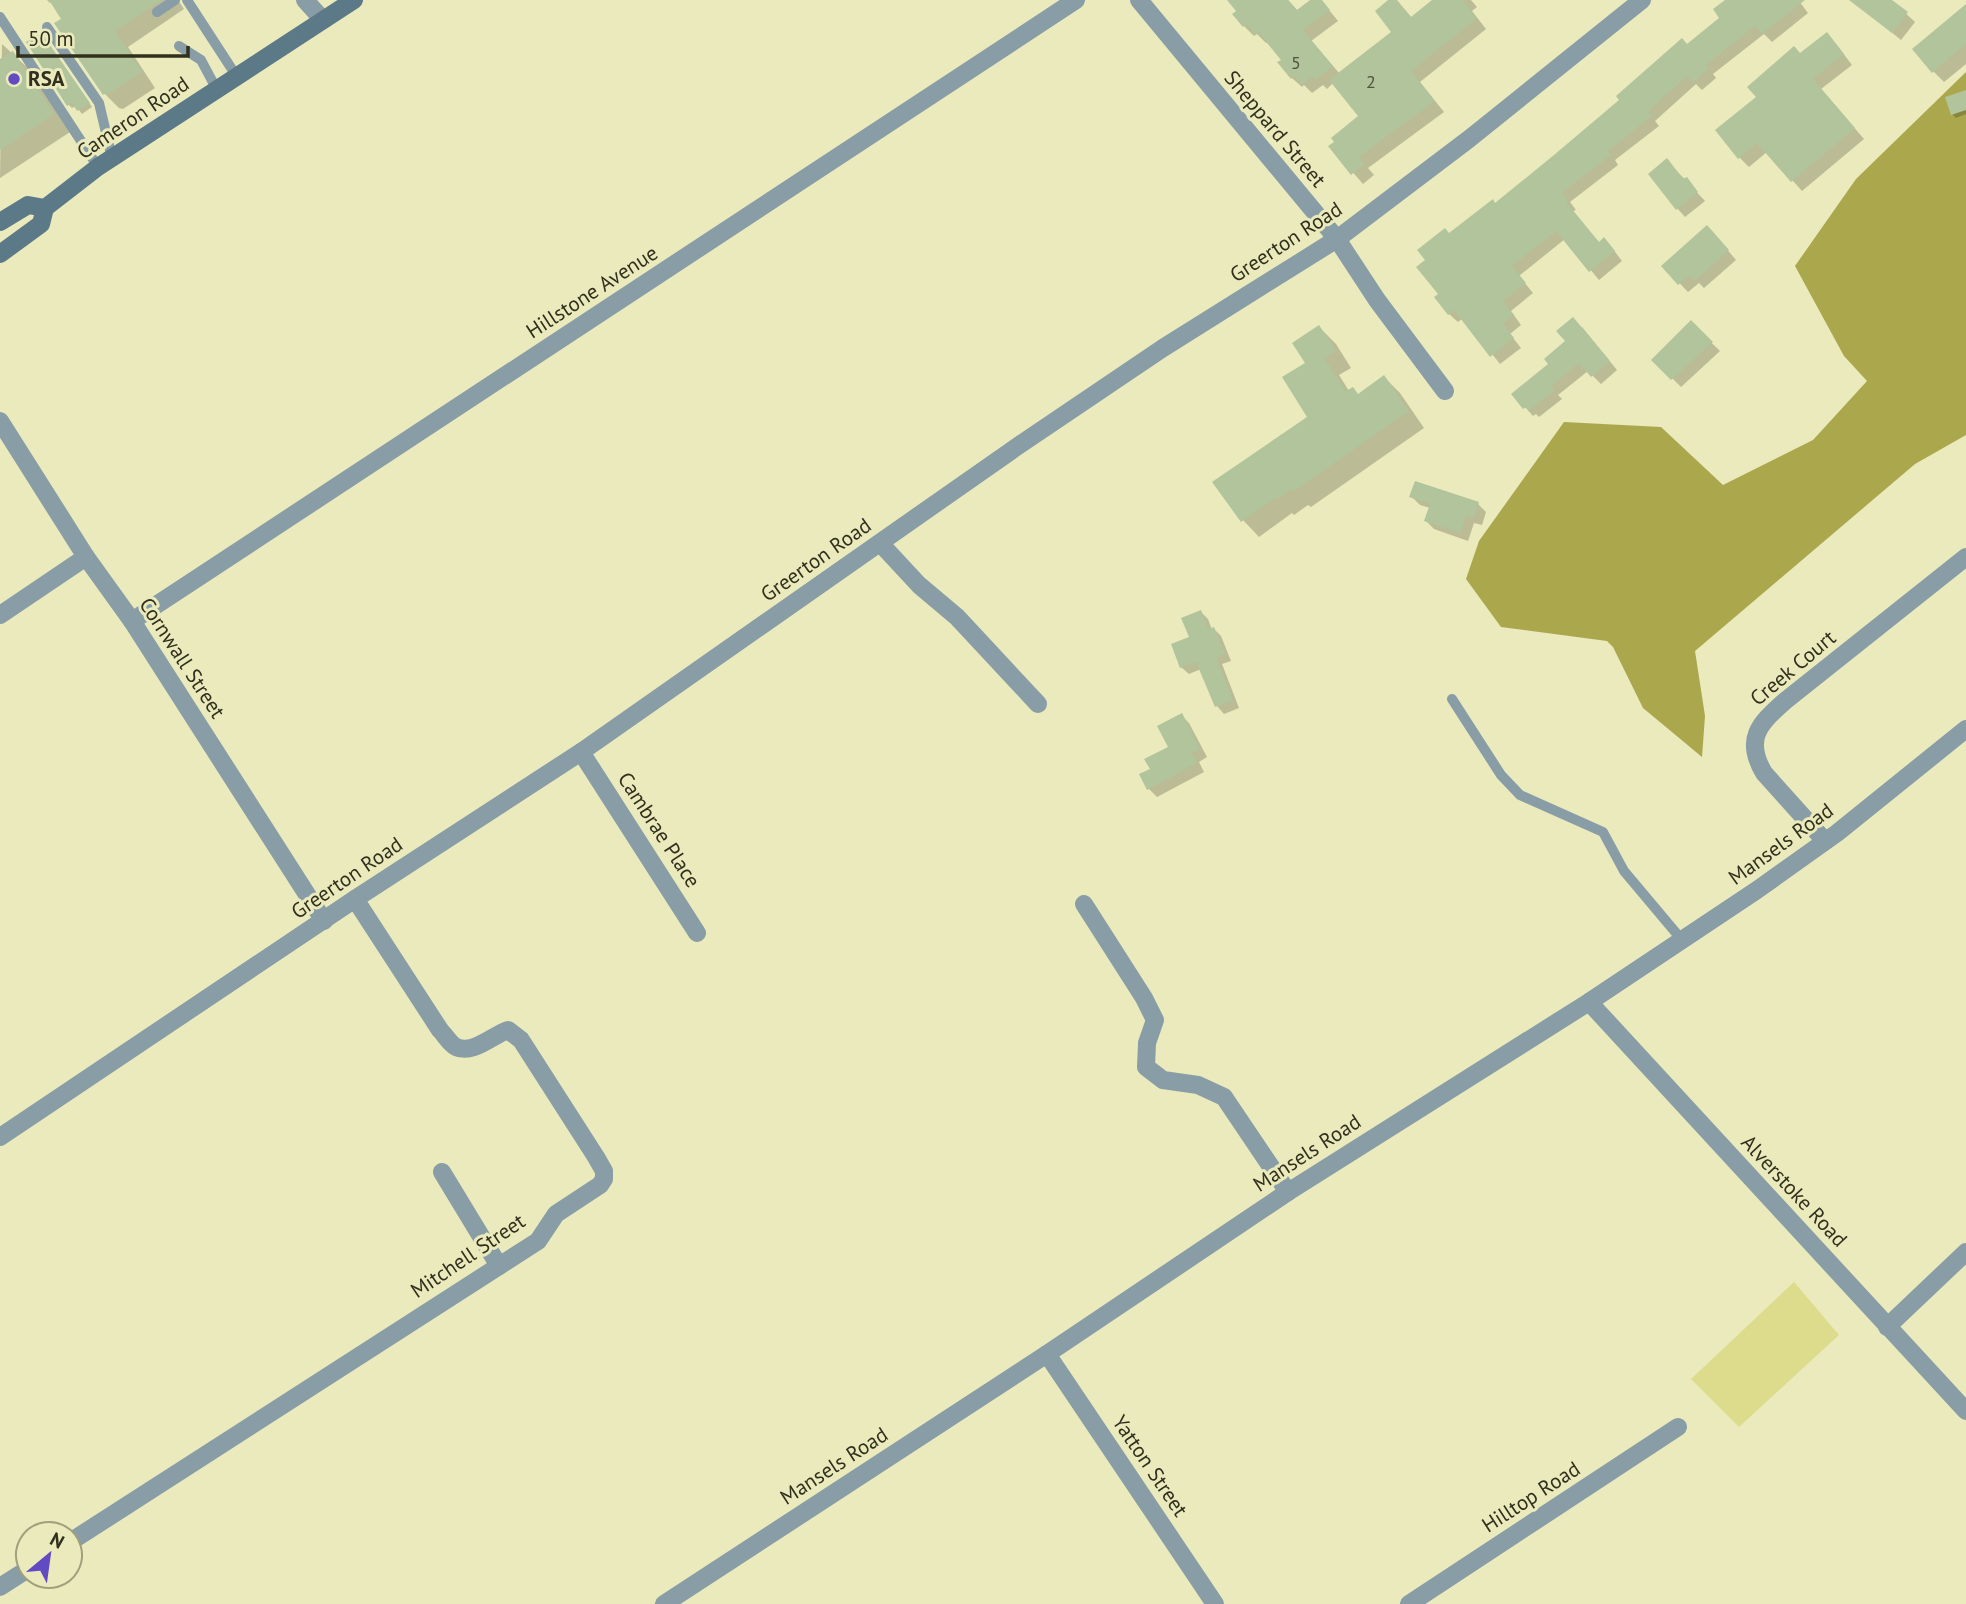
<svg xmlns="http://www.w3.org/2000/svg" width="1966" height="1604" font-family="'PT Sans',sans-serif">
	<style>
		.green { fill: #dddc8c }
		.forest { fill: #aaa74d }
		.shadow { fill: #0003 }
		.building { fill: #b1c49b }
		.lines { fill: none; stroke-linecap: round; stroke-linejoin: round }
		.service { stroke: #889da6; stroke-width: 10 }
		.minor { stroke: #889da6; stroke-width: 18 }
		.secondary { stroke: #5b7987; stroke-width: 18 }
		.poi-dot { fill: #624ac3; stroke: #eaeabc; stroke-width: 2.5 }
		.labels { text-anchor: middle; stroke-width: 6; stroke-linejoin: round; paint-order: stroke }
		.number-label { font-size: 18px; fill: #51553d }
		.poi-label { font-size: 21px; font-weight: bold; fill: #31301e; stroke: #eaeabc; text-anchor: start }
		.street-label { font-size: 21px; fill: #31301e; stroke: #eaeabc }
	</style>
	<rect width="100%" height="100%" fill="#eaeabc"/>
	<polygon class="green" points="1794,1282 1839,1335 1739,1427 1691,1379"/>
	<polygon class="forest" points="1966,72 1966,435 1915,464 1695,651 1705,716 1702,757 1643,708 1613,647 1607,641 1501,627 1466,579 1479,541 1564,422 1661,427 1723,485 1813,440 1867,381 1844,356 1795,266 1856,179"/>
	<g class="shadow">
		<polygon points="47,0 178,0 184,9 128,47 155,88 123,109 119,108 104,93 64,19 52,1 50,3"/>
		<polygon points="1229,0 1288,0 1298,11 1312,0 1321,0 1338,21 1311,41 1340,74 1394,32 1391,0 1396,0 1412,18 1435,0 1471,0 1477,7 1472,11 1486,29 1420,82 1444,112 1368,168 1374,175 1363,184 1331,147 1360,117 1333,83 1327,89 1323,85 1312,93 1304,85 1302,87 1292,78 1283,60 1268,42 1266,43 1257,34 1254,36 1244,26 1235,14 1239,11"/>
		<polygon points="1726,0 1800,0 1799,1 1808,13 1772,42 1764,34 1713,74 1716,78 1702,90 1696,84 1655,121 1659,126 1615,160 1618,165 1570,202 1576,210 1573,211 1600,244 1613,249 1622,261 1599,280 1565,239 1519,276 1533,293 1511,311 1521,325 1510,334 1521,348 1500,364 1463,318 1458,322 1449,314 1441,294 1450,235 1496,205 1722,18"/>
		<polygon points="1852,0 1891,0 1915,22 1901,40"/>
		<polygon points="1966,6 1966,64 1944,82 1933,71"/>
		<polygon points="44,38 92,107 82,114 76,106 72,108 69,105"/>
		<polygon points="2,44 30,70 70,132 0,178"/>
		<polygon points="1836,44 1852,65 1821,89 1864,139 1802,191 1767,152 1749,167 1739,157 1758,97 1800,55"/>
		<polygon points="1966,95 1966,114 1956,118 1952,114"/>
		<polygon points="1675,169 1705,201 1685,217 1677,208"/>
		<polygon points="1715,235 1736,260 1704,288 1699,283 1688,292 1663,266"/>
		<polygon points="1691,323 1720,351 1681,387 1654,360"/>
		<polygon points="1319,327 1336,344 1351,368 1339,375 1349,391 1359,395 1384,377 1400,393 1424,428 1311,507 1308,505 1294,515 1292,513 1259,537 1243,520 1309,418 1307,363"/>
		<polygon points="1582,327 1617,370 1601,384 1588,371 1558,395 1562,399 1539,417 1536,414 1533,416 1514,395 1550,364"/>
		<polygon points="1411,496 1478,504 1486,512 1482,525 1474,523 1468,541 1434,529 1426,521 1430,508 1420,505"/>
		<polygon points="1201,612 1208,619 1212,630 1214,629 1221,636 1231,661 1222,664 1239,708 1224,714 1217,706 1201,669 1189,674 1181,667"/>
		<polygon points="1181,715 1189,723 1207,757 1199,762 1204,772 1157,797 1149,789 1152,770 1170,747"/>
	</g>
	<g class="building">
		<polygon points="49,0 161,0 115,31 142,72 107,95 106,93 103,95 54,23 61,19"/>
		<polygon points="1227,0 1288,0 1297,10 1310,0 1322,0 1330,10 1303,30 1333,66 1316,80 1312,76 1302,85 1294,76 1291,79 1277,62 1281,60 1258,32 1255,35 1247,24 1243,27 1232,14 1236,11"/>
		<polygon points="1388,0 1397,0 1411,17 1432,0 1463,0 1477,18 1411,71 1435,101 1359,157 1365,164 1351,175 1328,146 1334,142 1331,138 1358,116 1329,80 1391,32 1375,11"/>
		<polygon points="1725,0 1805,0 1762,34 1755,26 1706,65 1709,68 1693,83 1687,76 1648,111 1652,116 1608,151 1611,155 1562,193 1568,200 1566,202 1599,242 1604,237 1615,251 1589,272 1556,231 1512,266 1526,283 1503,301 1514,315 1503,324 1514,338 1490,357 1454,310 1448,315 1434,297 1438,294 1416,267 1425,260 1417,250 1445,228 1449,233 1493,199 1495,203 1554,155 1619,100 1616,96 1682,38 1687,44 1719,18 1713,9"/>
		<polygon points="1849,0 1892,0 1908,12 1892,33"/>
		<polygon points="1966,4 1966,44 1932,73 1912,49"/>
		<polygon points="41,32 90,103 77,111 72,103 67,106 26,42"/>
		<polygon points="1827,32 1844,54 1813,79 1855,128 1791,182 1757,143 1738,159 1715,130 1756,97 1747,87 1794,46 1800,53"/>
		<polygon points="13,51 54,114 0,150 0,59"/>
		<polygon points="1966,90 1966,110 1951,115 1945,97"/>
		<polygon points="1667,158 1683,179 1687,177 1698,192 1676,210 1648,174"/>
		<polygon points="1707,225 1729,250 1695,281 1689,275 1678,285 1661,266"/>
		<polygon points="1573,317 1610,361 1591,377 1579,363 1551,386 1555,390 1529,410 1526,407 1523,409 1511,394 1548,364 1544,359 1565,341 1556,331"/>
		<polygon points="1691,320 1713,342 1671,380 1651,360"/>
		<polygon points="1319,325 1336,351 1324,358 1346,391 1353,387 1358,394 1384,375 1409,411 1293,492 1291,489 1276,500 1275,498 1241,522 1212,482 1307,417 1282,377 1305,363 1292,343"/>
		<polygon points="1415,481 1479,502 1474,518 1466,515 1460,533 1424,521 1430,504 1409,497"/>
		<polygon points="1201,610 1208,629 1214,627 1225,654 1216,657 1233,700 1215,707 1196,662 1180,668 1171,644 1189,637 1181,618"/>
		<polygon points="1182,713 1200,749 1192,753 1197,763 1147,790 1139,774 1150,769 1144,759 1168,747 1157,726"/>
	</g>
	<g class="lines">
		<g class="service">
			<polyline points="187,0 237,77"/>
			<polyline points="157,12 175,0"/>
			<polyline points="0,17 98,167"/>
			<polyline points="47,27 99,103 112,158"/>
			<polyline points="179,46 201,60 217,90"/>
			<polyline points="1452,699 1501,775 1520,795 1603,832 1624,871 1682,940"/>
		</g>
		<g class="minor">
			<polyline points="305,0 323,20"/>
			<polyline points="1139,0 1337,239 1377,300 1445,391"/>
			<polyline points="0,421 86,557 132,621 324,921"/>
			<polyline points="880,543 919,585 957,617 1038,704"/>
			<polyline points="0,615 86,557"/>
			<polyline points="132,621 1076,0"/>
			<polyline points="581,752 697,933"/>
			<path d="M 1825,841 L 1764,773 C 1744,739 1759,724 1785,701 L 1966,557"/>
			<polyline points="1084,904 1144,998 1155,1020 1147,1043 1146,1067 1163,1080 1198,1085 1224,1097 1288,1192"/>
			<polyline points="1589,1002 1966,1411"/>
			<polyline points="0,1137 355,899 581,752 1015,448 1163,348 1337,239 1469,139 1642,0"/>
			<polyline points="442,1172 499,1266"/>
			<polyline points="1887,1327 1966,1252"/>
			<polyline points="1047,1354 1215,1604"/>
			<path d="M 70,1542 L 538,1241 L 556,1214 L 600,1185 L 604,1179 L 604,1171 L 596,1157 L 521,1040 L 508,1030 C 493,1035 473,1055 456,1047 C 450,1044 445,1035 440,1030 L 355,899"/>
			<polyline points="0,1587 28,1569"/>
			<polyline points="664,1604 1047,1354 1288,1192 1589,1002 1757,890 1837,833 1966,729"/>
			<polyline points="1409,1604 1678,1427"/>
		</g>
		<g class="secondary">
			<polyline points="0,222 28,205 45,208"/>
			<polyline points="0,254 41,224 45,208 98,167 354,0"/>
		</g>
	</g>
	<circle class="poi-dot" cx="14" cy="79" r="7"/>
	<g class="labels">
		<g class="number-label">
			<text x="1296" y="69">5</text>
			<text x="1371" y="88">2</text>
		</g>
		<g class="poi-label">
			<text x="28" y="86">RSA</text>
		</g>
		<g class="street-label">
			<text transform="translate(133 118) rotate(-34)" y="7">Cameron Road</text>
			<text transform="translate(1275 129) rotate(50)" y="7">Sheppard Street</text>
			<text transform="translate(1286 242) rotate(-33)" y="7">Greerton Road</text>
			<text transform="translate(592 292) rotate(-33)" y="7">Hillstone Avenue</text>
			<text transform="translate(816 560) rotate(-35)" y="7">Greerton Road</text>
			<text transform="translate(182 658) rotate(57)" y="7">Cornwall Street</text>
			<text transform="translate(1793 668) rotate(-40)" y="7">Creek Court</text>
			<text transform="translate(659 830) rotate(57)" y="7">Cambrae Place</text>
			<text transform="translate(1781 844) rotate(-36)" y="7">Mansels Road</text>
			<text transform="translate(347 878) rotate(-34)" y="7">Greerton Road</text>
			<text transform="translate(1307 1153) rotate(-33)" y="7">Mansels Road</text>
			<text transform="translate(1794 1191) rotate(47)" y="7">Alverstoke Road</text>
			<text transform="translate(468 1256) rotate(-34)" y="7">Mitchell Street</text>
			<text transform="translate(834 1466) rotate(-33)" y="7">Mansels Road</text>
			<text transform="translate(1150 1466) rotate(56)" y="7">Yatton Street</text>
			<text transform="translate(1531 1497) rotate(-33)" y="7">Hilltop Road</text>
		</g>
	</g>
	<g transform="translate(49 1555) rotate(29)"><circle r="33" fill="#eaeabc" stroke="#a0a07d" stroke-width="2"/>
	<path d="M0-5L12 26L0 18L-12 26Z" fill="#624ac3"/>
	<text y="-10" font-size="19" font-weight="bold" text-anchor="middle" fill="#31301e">N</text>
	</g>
	<path d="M18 46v10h170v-10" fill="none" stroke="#31301e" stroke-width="3.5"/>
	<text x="28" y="46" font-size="21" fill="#31301e" stroke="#eaeabc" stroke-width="5" paint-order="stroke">50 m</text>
</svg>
